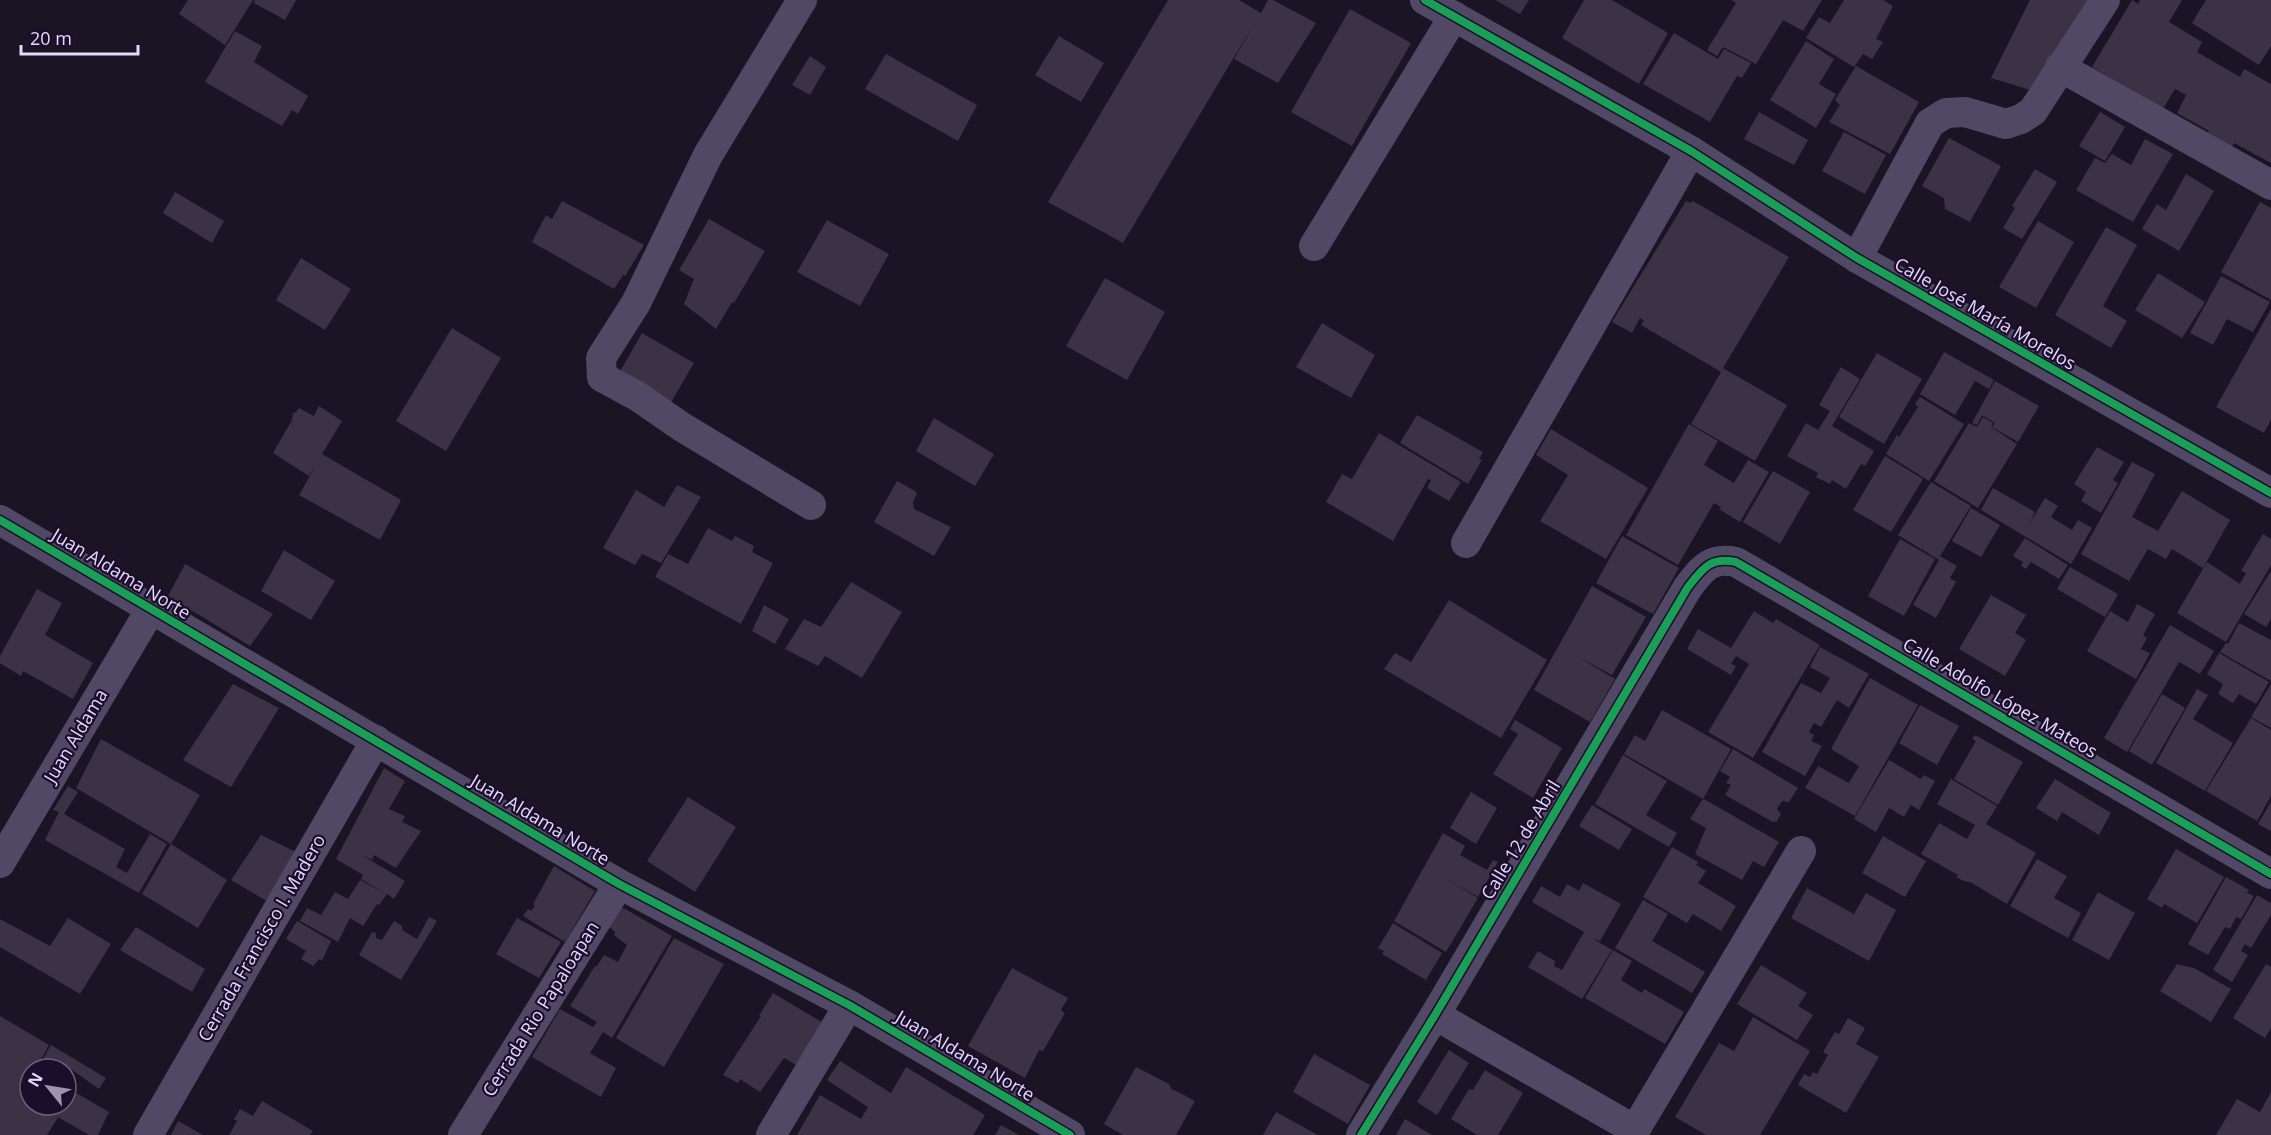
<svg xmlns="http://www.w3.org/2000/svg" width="2271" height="1135" font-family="'Open Sans',sans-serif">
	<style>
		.building { fill: #3b3246 }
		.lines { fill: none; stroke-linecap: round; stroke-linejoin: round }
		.street { stroke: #514865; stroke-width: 30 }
		.cycleway-casing { stroke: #1a0e2a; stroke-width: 11 }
		.cycleway { stroke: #1a9f57; stroke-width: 8 }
		.labels { text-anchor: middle; stroke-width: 4.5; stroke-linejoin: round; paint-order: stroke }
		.street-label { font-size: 18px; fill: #e6d7ff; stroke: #1a0e2a }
	</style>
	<rect width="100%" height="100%" fill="#1b1424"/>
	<g class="building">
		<polygon points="188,0 253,0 225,45 179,14"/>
		<polygon points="255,0 296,0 285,20 254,3"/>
		<polygon points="1168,0 1239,0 1261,13 1268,0 1273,0 1316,23 1278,83 1234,59 1255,22 1123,243 1048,202"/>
		<polygon points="1495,0 1529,0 1520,14"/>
		<polygon points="1584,0 1612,0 1668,33 1639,84 1562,38"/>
		<polygon points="1731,0 1822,0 1803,31 1783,20 1756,64 1723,47 1717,56 1707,50 1736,3"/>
		<polygon points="1844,0 1883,0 1893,6 1876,39 1883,42 1872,59 1863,54 1854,67 1806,38 1819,17 1830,23"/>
		<polygon points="2030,0 2087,0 2030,90 1991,78"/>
		<polygon points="2132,0 2138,4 2140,0 2182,0 2169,22 2202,42 2197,52 2240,77 2244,69 2271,84 2271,163 2234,143 2232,147 2207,133 2209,131 2177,113 2186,95 2175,89 2162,110 2092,67"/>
		<polygon points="2206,0 2271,0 2271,46 2259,65 2192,23"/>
		<polygon points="1350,9 1411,43 1352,146 1291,112"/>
		<polygon points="235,31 262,46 254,62 308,96 298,114 292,110 282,126 205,82"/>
		<polygon points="1674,33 1718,59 1724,49 1751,63 1742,78 1737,76 1710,122 1643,84"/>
		<polygon points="1059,36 1104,63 1081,102 1035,75"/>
		<polygon points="1806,41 1834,59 1819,84 1836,94 1816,128 1770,100"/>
		<polygon points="886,54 977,105 958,141 865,89"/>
		<polygon points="810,56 826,67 810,95 792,85"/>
		<polygon points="1856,66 1919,102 1890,154 1829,122 1840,105 1835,100"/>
		<polygon points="1759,112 1808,140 1794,165 1744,139"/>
		<polygon points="2100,112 2125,127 2105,161 2079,146"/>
		<polygon points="1844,132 1886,155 1865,194 1822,171"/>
		<polygon points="1949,138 2001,166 1970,222 1945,209 1944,198 1922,186"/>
		<polygon points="2145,139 2173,154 2133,222 2076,190 2095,158 2105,163 2112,154 2131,165"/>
		<polygon points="2035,169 2057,182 2022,239 2003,228 2015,208 2012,206"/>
		<polygon points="2186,174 2214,191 2179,251 2142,229 2157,204 2166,210"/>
		<polygon points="175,192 224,221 212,243 163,213"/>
		<polygon points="562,201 644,245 625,276 623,275 614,289 532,242 546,215 552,219"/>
		<polygon points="1686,201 1690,203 1693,201 1789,257 1723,368 1787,405 1755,461 1691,424 1721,372 1641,325 1644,321 1640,318 1632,333 1612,322"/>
		<polygon points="2260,202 2271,208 2271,300 2221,272"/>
		<polygon points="709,219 765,251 734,303 732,302 716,329 684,304 694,279 679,270"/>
		<polygon points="827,220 889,254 860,306 797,272"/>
		<polygon points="2038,221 2074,242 2036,308 1999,287"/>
		<polygon points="2106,227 2137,245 2103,306 2127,321 2111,348 2055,315"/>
		<polygon points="301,258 351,289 325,330 276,300"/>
		<polygon points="2158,273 2205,302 2182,338 2135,310"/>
		<polygon points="2221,276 2270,302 2253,332 2227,319 2213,345 2190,333"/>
		<polygon points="1105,278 1165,312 1127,380 1066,346"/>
		<polygon points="2271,309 2271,420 2264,433 2216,407"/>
		<polygon points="1322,323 1375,355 1351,398 1296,367"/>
		<polygon points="452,328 501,358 446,451 396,421"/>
		<polygon points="642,333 694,363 670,404 618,375"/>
		<polygon points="1944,352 1994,380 1989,389 1975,381 1955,415 1920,394"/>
		<polygon points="1877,353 1922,379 1884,444 1839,417"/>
		<polygon points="1841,367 1860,379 1832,426 1874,451 1865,466 1861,464 1846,489 1832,480 1830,484 1816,477 1818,473 1787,456 1806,423 1818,430 1830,411 1819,405"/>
		<polygon points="1995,381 2039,406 2018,442 1992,427 1995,423 1982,415 1977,425 1972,423"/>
		<polygon points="1920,397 1964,424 1929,481 1886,454 1897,435 1899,437 1918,407 1915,404"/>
		<polygon points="319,406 342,421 322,454 401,500 380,540 299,495 316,465 309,476 273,453 292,420 293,413 296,412 299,408 314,416"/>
		<polygon points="1417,415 1483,452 1479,459 1482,460 1468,484 1400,443"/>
		<polygon points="1983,417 1993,423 1991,427 2017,444 1978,508 1934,481 1969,423 1977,427"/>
		<polygon points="934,418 994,454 975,486 916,451"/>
		<polygon points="1689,424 1718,441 1704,465 1734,483 1748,460 1769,472 1740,522 1719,509 1721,507 1714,503 1678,565 1626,535"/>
		<polygon points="1551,429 1648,488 1606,559 1540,521 1568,475 1536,455"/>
		<polygon points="1379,433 1461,482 1449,501 1427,488 1431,480 1428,479 1393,541 1326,502 1342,474 1352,479"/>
		<polygon points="2097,447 2124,462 2113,480 2118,483 2101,513 2081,501 2086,492 2074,484"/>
		<polygon points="1885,456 1923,479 1891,532 1853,510"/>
		<polygon points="2132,462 2155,474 2132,517 2158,531 2182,491 2230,520 2203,568 2172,549 2166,559 2148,549 2129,581 2081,554"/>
		<polygon points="1773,471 1810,492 1780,544 1743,522"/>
		<polygon points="897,481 915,491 917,494 913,502 914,509 951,527 934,556 874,522"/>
		<polygon points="1931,482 1971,506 1940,556 1957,566 1950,578 1956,582 1936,618 1913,605 1939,560 1898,535"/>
		<polygon points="677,485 701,497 661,563 642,554 635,565 603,548 636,490 664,507"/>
		<polygon points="1993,488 2035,512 2028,526 2045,498 2058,506 2051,517 2072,530 2078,520 2092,528 2071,564 1981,510"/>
		<polygon points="1971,508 2000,525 1981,557 1952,541"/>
		<polygon points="708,528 732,541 735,536 754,546 752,552 773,563 741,624 655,577 668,554 688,564"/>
		<polygon points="2263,534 2271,539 2271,565 2226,642 2177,613 2207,562 2240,584 2246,573 2241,571"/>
		<polygon points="1622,536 1679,568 1653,614 1596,583"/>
		<polygon points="2025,538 2068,565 2059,579 2031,562 2026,569 2021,566 2023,562 2013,556"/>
		<polygon points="1900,539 1935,559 1904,616 1868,596"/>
		<polygon points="284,550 335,581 311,620 261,591"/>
		<polygon points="185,564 273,614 250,646 168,596"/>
		<polygon points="2070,567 2118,594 2105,617 2057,589"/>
		<polygon points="2271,571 2271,619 2266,627 2244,614"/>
		<polygon points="851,582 902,612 862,678 825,656 818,666 785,649 804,619 821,627"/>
		<polygon points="1592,586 1646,617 1612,675 1580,658 1615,679 1590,722 1534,690"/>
		<polygon points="37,589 62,603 45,635 93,663 73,699 23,671 21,676 0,663 0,656"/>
		<polygon points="1991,595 2026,615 2015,633 2026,640 2005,676 1959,649"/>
		<polygon points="1449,600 1547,660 1501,738 1384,669 1395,653 1411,662"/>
		<polygon points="2137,604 2155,614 2143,635 2147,638 2141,649 2150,653 2136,679 2087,651 2110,611 2128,622"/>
		<polygon points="764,605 789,619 775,644 752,631"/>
		<polygon points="1754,611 1773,623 1776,619 1820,645 1753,758 1708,732 1749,664 1736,656 1731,664 1736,666 1731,675 1687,649 1698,629 1731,648"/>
		<polygon points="2239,623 2271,640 2271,681 2220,652 2226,643 2228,644"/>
		<polygon points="2170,625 2214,651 2200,674 2179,662 2127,752 2104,738"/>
		<polygon points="1820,647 1869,674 1849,708 1837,700 1821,727 1814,723 1809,732 1814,735 1811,741 1822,746 1805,776 1762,752 1801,683 1821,693 1830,678 1810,667"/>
		<polygon points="2219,653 2269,682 2256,704 2239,694 2233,703 2218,694 2223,684 2207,674"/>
		<polygon points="1870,678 1918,705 1855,816 1805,788 1818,766 1849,783 1859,766 1831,749"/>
		<polygon points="233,684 279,708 231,787 183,760"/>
		<polygon points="2271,684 2271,728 2251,717"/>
		<polygon points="2197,689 2208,695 2193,719 2233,743 2205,791 2156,763"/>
		<polygon points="2162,694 2185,708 2152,765 2129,751"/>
		<polygon points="1920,705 1959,726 1937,765 1899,743"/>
		<polygon points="1662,710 1731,749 1703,799 1624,754 1635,735 1645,741"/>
		<polygon points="2251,718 2271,730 2271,796 2257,821 2206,791"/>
		<polygon points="1515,720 1562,748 1533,798 1493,774 1518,734 1510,729"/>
		<polygon points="1975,735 2023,762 1998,805 1954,779 1976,741 1972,739"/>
		<polygon points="101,739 200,795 171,844 227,880 198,928 142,894 171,844 76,788"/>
		<polygon points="1733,749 1798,788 1789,802 1782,801 1777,809 1781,814 1777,821 1773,822 1725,795 1731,785 1726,783 1730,777 1720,771"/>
		<polygon points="1623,755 1667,781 1646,815 1677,833 1669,847 1595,804"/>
		<polygon points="1889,760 1921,779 1924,775 1935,781 1919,810 1911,805 1904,817 1889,808 1876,832 1854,819"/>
		<polygon points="384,768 405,781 389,809 405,816 402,822 421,831 396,868 374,855 372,860 360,854 405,881 394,899 387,894 379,905 377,904 363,926 350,918 338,942 300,921 307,908 321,915 335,892 348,899 360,880 384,893 361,879 363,875 336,859"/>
		<polygon points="1951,779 1997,806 1986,824 2036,853 2007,904 1970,882 1964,881 1956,877 1958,875 1921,854 1939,823 1967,839 1975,825 1937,804"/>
		<polygon points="2055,779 2111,813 2099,835 2062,812 2057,821 2036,808"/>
		<polygon points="68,786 78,792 64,814 125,849 116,867 127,873 150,834 167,844 139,893 45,840 59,812 53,810"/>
		<polygon points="1471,792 1497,808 1476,844 1450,828"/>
		<polygon points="688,797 736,827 695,892 647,861"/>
		<polygon points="1704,799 1779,842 1764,867 1753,861 1742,880 1695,854 1706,828 1690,819 1702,800"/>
		<polygon points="2271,802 2271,831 2258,824"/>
		<polygon points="1592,805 1632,829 1619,850 1579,826"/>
		<polygon points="1443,833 1465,846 1460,855 1487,870 1493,860 1498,862 1478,897 1445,878 1478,898 1446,952 1394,921"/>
		<polygon points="261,835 298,853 270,903 231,880"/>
		<polygon points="1883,836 1926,861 1905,897 1862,873"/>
		<polygon points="1672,847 1698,862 1696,865 1706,871 1698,883 1736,906 1721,931 1693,914 1687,923 1643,897"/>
		<polygon points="2176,849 2224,877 2197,923 2164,904 2162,908 2147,899"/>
		<polygon points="2037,859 2067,876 2054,898 2081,913 2068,938 2010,906"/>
		<polygon points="554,866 595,891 565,942 523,916 528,909 531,911 535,906 533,904"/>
		<polygon points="2226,877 2249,890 2247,893 2254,896 2241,919 2236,917 2230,929 2225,927 2208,955 2188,944"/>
		<polygon points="1583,883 1621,904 1600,941 1592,938 1612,950 1582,999 1528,967 1538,951 1555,961 1554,966 1562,970 1584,932 1532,902 1541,886 1560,897 1567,884 1579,891"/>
		<polygon points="1807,888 1854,914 1866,893 1896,910 1869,961 1791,918"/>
		<polygon points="2098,892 2135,913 2109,960 2072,940"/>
		<polygon points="2257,895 2271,903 2271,915 2251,948 2245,944 2241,951 2248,955 2232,982 2213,970"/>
		<polygon points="1643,900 1668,914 1652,941 1705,972 1692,993 1615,948"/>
		<polygon points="620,906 672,936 612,1038 603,1032 590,1053 616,1068 601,1097 532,1057 560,1009 593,1027 597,1022 570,1006 595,966 597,966 604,955 618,962 627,945 614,935 615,932 608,926"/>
		<polygon points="429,917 437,921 401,980 359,955 372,932 376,933 376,938 382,940 394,921 402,926 402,930 417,939"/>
		<polygon points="68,918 111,944 80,994 0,947 0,919 50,946"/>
		<polygon points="517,918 561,942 539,978 496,954"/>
		<polygon points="297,921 331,941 322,961 319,959 313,966 301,959 306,951 286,939"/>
		<polygon points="1393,923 1442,953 1426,980 1382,954 1384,951 1378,948"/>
		<polygon points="136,927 205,969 192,992 120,950"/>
		<polygon points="674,938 724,964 664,1067 616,1038"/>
		<polygon points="1613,950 1632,961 1621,980 1642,993 1644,989 1684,1012 1665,1044 1585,998"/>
		<polygon points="2177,964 2194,968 2231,989 2211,1022 2160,991"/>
		<polygon points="2266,964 2271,967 2271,1028 2265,1038 2233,1018"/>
		<polygon points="1761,965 1807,993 1798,1006 1813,1015 1797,1040 1737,1004"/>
		<polygon points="1012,968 1068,998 1061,1010 1065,1013 1043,1051 1039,1050 1025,1078 968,1046"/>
		<polygon points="773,993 825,1024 798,1066 784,1058 760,1092 740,1079 738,1083 723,1075 761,1016 759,1016"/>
		<polygon points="0,1016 49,1045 36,1069 30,1069 30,1105 66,1105 66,1087 109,1112 98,1135 89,1135 58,1117 47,1135 0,1135"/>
		<polygon points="1753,1017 1810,1051 1760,1135 1706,1135 1675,1117 1719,1043 1734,1051"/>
		<polygon points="1848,1018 1865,1028 1856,1044 1879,1057 1846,1113 1798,1085 1804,1074 1810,1077 1813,1072 1817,1074 1828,1055 1823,1052 1835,1032 1839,1034"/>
		<polygon points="51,1045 106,1078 99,1089 69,1068 66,1073 66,1069 37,1069"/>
		<polygon points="1449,1050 1469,1063 1437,1115 1417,1102"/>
		<polygon points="1314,1054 1370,1085 1348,1124 1293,1092"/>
		<polygon points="840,1061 891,1093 906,1067 985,1115 973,1135 797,1135 820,1095 861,1119 868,1107 827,1080"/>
		<polygon points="1136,1067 1169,1084 1172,1090 1174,1090 1195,1101 1176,1135 1123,1135 1104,1124"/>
		<polygon points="1485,1070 1523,1093 1498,1135 1477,1135 1451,1119 1469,1089 1473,1090"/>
		<polygon points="2271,1092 2271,1135 2216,1135 2237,1099 2260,1112"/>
		<polygon points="262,1101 313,1131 310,1135 229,1135 237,1121 234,1119 240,1109 253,1116"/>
		<polygon points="1276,1112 1318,1135 1263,1135"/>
		<polygon points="1405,1119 1432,1135 1396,1135"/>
		<polygon points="178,1121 203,1135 171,1135"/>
		<polygon points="1001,1125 1019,1135 995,1135"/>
	</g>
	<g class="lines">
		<g class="street">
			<polyline points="802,0 708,155 636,303 601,358 602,377 637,396 682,427 811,505"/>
			<polyline points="1425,0 1691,151 1857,258 2271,493"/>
			<polyline points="2060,67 2271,185"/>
			<polyline points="1314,246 1454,16"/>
			<polyline points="1857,258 1930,123 1946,113 1965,112 2006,124 2021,119 2033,111 2105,0"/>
			<polyline points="0,520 619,884 849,1005 1070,1135"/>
			<polyline points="1466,543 1691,151"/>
			<polyline points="0,863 151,609"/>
			<polyline points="1435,1015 1635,1130 1801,851"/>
			<polyline points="148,1135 376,740"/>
			<polyline points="463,1135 619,884"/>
			<polyline points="771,1135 849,1005"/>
			<path d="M 1361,1135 L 1435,1015 L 1688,587 C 1703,568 1710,557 1736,562 L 2271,874"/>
		</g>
		<g class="cycleway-casing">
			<g id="cycleway">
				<polyline points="1425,0 1691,151 1857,258 2271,493"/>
				<polyline points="0,520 619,884 849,1005 1070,1135"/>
				<path d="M 1361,1135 L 1435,1015 L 1688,587 C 1703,568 1710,557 1736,562 L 2271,874"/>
			</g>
		</g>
		<use href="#cycleway" class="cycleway"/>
	</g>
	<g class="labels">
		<g class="street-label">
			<text transform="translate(1985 314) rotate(30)" y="6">Calle José María Morelos</text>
			<text transform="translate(121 574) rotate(31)" y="6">Juan Aldama Norte</text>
			<text transform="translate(2000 698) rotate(30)" y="6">Calle Adolfo López Mateos</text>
			<text transform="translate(76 736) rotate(-59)" y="6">Juan Aldama</text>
			<text transform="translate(540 820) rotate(31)" y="6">Juan Aldama Norte</text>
			<text transform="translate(1521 840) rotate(-59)" y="6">Calle 12 de Abril</text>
			<text transform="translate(262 938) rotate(-60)" y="6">Cerrada Francisco I. Madero</text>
			<text transform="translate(541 1009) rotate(-58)" y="6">Cerrada Rio Papaloapan</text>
			<text transform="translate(965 1056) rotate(31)" y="6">Juan Aldama Norte</text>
		</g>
	</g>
	<g transform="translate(48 1087) rotate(300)"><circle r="28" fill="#1a0e2a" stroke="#6c5e7f" stroke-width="1.5"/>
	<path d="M0-4.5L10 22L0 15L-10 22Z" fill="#9f93b2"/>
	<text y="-9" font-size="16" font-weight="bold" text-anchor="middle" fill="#e6d7ff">N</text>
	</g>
	<path d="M21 45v9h117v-9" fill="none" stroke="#e6d7ff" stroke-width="3"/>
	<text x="30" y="45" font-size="18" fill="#e6d7ff" stroke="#1a0e2a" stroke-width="4.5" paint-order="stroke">20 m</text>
</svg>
